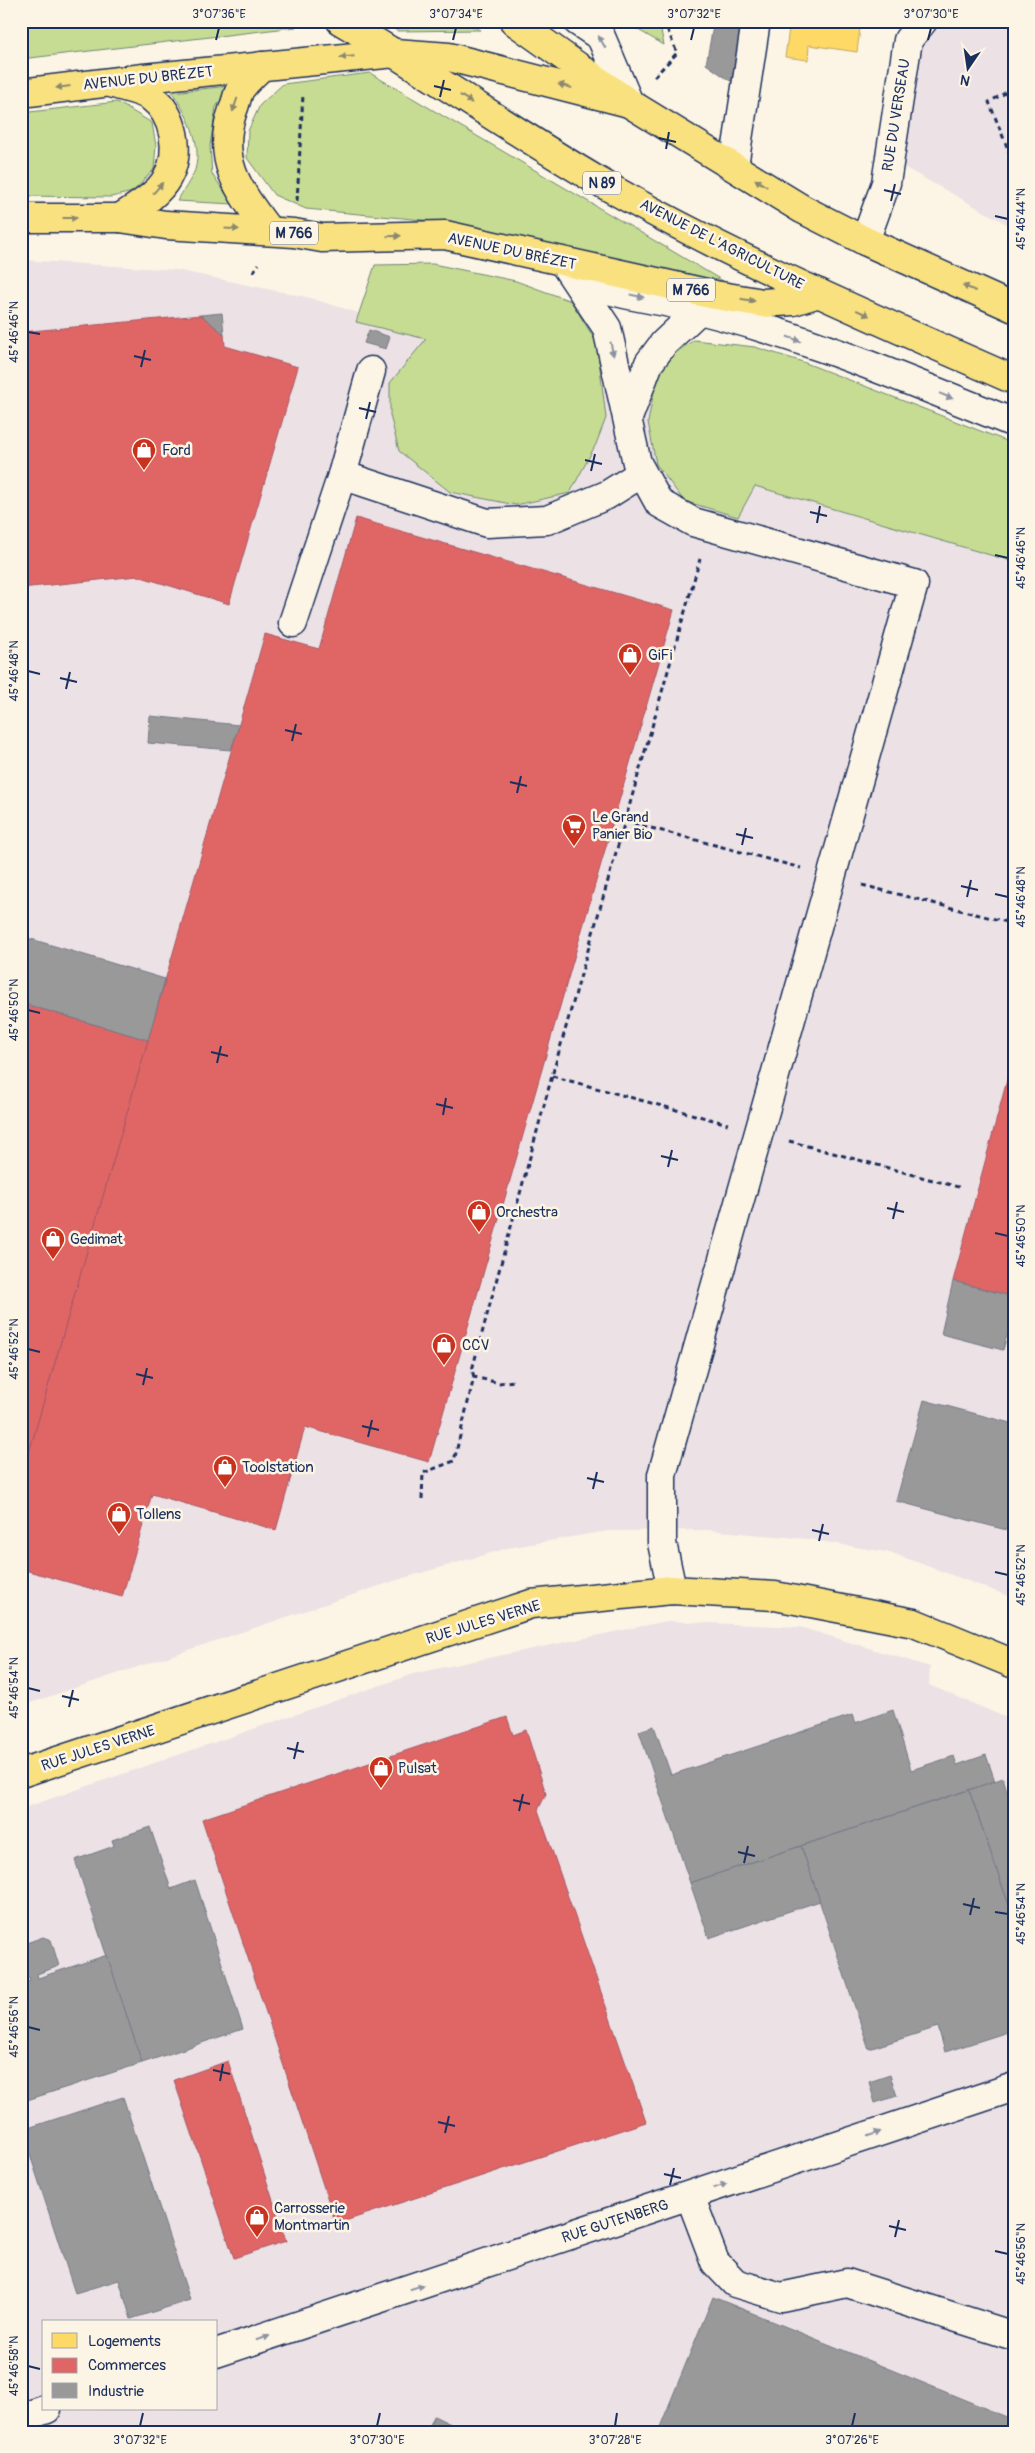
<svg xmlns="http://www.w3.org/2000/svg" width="1035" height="2453" font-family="Pangolin,sans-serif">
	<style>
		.built { fill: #ece1e4; fill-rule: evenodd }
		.green { fill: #c6dc92; stroke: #708678 }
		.homes { fill: #ffd966; stroke: #bba664 }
		.shops { fill: #e06666; stroke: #a55664 }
		.industry { fill: #999; stroke: #737987 }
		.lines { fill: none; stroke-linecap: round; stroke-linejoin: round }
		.minor-casing { stroke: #1b2f5e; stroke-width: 31 }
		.major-casing { stroke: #1b2f5e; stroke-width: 31 }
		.path { stroke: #1b2f5e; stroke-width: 3; stroke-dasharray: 5 4; stroke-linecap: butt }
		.minor { stroke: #fcf5e5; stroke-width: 28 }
		.major { stroke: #fae180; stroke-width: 28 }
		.oneway { fill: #8c92a2 }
		.oneway2 { fill: #8a886f }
		.ticks { fill: none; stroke: #1b2f5e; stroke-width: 2 }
		.labels { text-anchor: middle; stroke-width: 5; stroke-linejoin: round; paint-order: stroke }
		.shield { fill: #fcf5e5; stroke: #5e6a86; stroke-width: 1 }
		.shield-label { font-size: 14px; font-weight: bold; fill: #1b2f5e }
		.street-label { font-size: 15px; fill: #1b2f5e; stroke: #fcf5e5 }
		.poi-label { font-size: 15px; fill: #1b2f5e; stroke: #fcf5e5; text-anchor: start }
		.neatline { fill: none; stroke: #1b2f5e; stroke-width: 2 }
		.ticks-label { font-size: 12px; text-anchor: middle; fill: #1b2f5e }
	</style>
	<rect width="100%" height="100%" fill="#fcf5e5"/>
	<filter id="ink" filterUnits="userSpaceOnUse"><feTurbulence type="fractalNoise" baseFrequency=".02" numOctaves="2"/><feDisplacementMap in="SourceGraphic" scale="10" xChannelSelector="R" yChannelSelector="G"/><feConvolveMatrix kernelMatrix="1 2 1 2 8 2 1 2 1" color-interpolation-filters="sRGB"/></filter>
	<g filter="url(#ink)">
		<g class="built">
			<polygon points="939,21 1014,21 1014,228 900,165 916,46"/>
			<polygon points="21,260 176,270 310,298 1014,517 1014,1598 892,1553 807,1539 708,1530 607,1531 508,1548 400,1579 21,1706"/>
			<path d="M 667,1621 L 800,1627 L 930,1667 L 929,1685 L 1014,1721 L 1014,2432 L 21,2432 L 21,1809 L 416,1673 ZM 44,2322 L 216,2322 L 216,2409 L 44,2409 Z"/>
		</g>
		<g class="green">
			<polygon points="21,21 290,21 296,27 21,59"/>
			<polygon points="383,21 467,21 480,30 397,31"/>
			<polygon points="623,21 659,21 664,45"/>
			<polygon points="370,73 723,281 708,283 434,221 306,209 274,195 247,158 248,131 260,105 283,84"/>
			<path d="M 230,86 L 216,107 L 210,146 L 212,174 L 233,204 L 177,201 C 183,191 191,180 195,170 C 203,142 186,113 172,92 Z"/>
			<polygon points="117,102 152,123 156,146 154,169 133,192 111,197 21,196 21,113"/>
			<polygon points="433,264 516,281 571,301 597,343 606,418 596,444 570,493 516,505 450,492 399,451 390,415 390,383 426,339 356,322 375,265"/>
			<polygon points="694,340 755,347 803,362 1014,444 1014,562 755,486 738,517 684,501 656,464 648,422 659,364"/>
		</g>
		<polygon class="homes" points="790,21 861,21 857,52 809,45 808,60 785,57"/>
		<g class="shops">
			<polygon points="201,315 224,334 225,346 298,367 229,604 138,576 21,588 21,332"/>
			<polygon points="356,518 674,610 429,1462 305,1427 276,1530 152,1494 122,1597 21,1569 21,1480 265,634 319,649"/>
			<polygon points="1014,912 1014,945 1011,922"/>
			<polygon points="21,1003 148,1040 21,1480"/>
			<polygon points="1014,1054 1014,1297 953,1281"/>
			<polygon points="507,1717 513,1735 526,1730 546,1794 538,1810 646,2122 336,2224 202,1819"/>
			<polygon points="228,2061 286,2241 234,2258 174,2080"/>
		</g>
		<g class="industry">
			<polygon points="714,21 744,21 733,83 706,64"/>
			<polygon points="222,313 224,334 201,315"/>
			<polygon points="369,330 390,337 386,349 364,343"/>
			<polygon points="150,716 239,725 231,750 148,743"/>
			<polygon points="21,936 165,979 148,1040 21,1003"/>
			<polygon points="953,1281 1014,1297 1014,1309 1003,1350 941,1334"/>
			<polygon points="924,1400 1014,1424 1014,1532 896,1501"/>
			<polygon points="893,1710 911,1770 954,1756 957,1765 986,1755 995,1781 690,1883 639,1731 654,1726 671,1775 852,1715 855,1723"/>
			<polygon points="1003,1778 1014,1812 1014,1920 969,1790"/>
			<polygon points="969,1790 1014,1920 1014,2030 945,2052 938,2027 869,2049 801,1846"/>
			<polygon points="150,1827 171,1889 195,1880 243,2029 142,2063 75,1860 114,1846 112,1840"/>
			<polygon points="801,1846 820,1901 709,1938 690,1883"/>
			<polygon points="43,1937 51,1940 59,1966 37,1974 38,1978 107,1955 142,2063 21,2102 21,1983 30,1981 29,1977 21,1979 21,1945"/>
			<polygon points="890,2075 897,2096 875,2103 869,2082"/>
			<polygon points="123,2097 190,2300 131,2319 119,2280 75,2293 22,2130"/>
			<polygon points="713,2297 1014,2420 1014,2432 658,2432"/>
			<polygon points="434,2416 463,2430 462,2432 427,2432"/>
		</g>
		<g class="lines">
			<g class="minor-casing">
				<g id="minor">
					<polyline points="577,21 601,37 629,103"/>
					<polyline points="734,166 756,21"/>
					<polyline points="865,241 886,183 908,40 923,21"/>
					<polyline points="563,262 607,328 637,463 659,503 693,522 914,584 662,1475 662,1543 672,1590"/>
					<path d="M 571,270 C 595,293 639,296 670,303 C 789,329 902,378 1014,423"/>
					<polyline points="628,418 649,363 664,343 710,300"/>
					<polyline points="342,475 487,523 547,520 607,495 642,473"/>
					<polyline points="293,623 342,475 371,371"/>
					<polyline points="690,2196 715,2262 735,2283 781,2297 847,2283 1014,2336"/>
					<polyline points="216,2353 1014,2087"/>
					<polyline points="21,2418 47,2409"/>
				</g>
			</g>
			<g class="major-casing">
				<g id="major">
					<path d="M 341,21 C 428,72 511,130 598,181 C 731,258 874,318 1014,380"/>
					<polyline points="514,21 629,103 802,209 865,241 1014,308"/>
					<path d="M 262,66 C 255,73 247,80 241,88 C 237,94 236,103 233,110 C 215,161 240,192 269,231"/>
					<path d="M 114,84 C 125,88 141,90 151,97 C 174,114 182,152 167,178 C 158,195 136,207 120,218"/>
					<polyline points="21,93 144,78 395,53 449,57 629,103"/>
					<polyline points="21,218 120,218 166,225 294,233 322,238 445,235 715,295 763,303 793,301 819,293"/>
					<polyline points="21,1773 531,1604 672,1590 775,1596 914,1623 1014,1664"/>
				</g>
			</g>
			<g class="path">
				<polyline points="654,77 677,53 664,21"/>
				<polyline points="1014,88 989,102 1014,164"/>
				<polyline points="297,201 303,95"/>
				<polyline points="253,272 259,264"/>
				<polyline points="625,821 801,868"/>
				<polyline points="862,885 1007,922"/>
				<polyline points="552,1076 728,1124"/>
				<polyline points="789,1141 962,1188"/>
				<polyline points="474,1377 472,1370 552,1076 700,559"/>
				<polyline points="422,1499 423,1473 454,1461 474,1377 499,1383 514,1381"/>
			</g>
			<use href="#minor" class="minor"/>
			<use href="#major" class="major"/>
		</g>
		<defs><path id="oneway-solid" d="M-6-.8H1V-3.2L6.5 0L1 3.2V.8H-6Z" transform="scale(1.25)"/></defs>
		<g class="oneway">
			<use href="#oneway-solid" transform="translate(602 42) rotate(-120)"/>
			<use href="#oneway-solid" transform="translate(637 296) rotate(12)"/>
			<use href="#oneway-solid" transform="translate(794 339) rotate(19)"/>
			<use href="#oneway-solid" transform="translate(612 349) rotate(78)"/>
			<use href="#oneway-solid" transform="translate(946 396) rotate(22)"/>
			<use href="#oneway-solid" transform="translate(874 2134) rotate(-19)"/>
			<use href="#oneway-solid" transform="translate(720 2186) rotate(-19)"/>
			<use href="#oneway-solid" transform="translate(417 2287) rotate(-18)"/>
			<use href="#oneway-solid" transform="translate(263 2338) rotate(-18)"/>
		</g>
		<g class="oneway2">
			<use href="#oneway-solid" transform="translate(347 57) rotate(175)"/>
			<use href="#oneway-solid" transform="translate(565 86) rotate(-165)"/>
			<use href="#oneway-solid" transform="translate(63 87) rotate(173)"/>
			<use href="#oneway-solid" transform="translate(466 99) rotate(33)"/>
			<use href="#oneway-solid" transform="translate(235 105) rotate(109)"/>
			<use href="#oneway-solid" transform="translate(761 183) rotate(-148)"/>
			<use href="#oneway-solid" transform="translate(158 188) rotate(-49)"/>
			<use href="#oneway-solid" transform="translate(70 218)"/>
			<use href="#oneway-solid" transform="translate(232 229) rotate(4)"/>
			<use href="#oneway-solid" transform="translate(394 236) rotate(-1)"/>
			<use href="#oneway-solid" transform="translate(969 288) rotate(-156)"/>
			<use href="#oneway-solid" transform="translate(748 300) rotate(9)"/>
			<use href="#oneway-solid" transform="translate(863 313) rotate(24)"/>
		</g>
	</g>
	<path class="ticks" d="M 216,40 L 219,28M 453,40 L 456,28M 691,40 L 694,28M 928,40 L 931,28M 434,86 L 451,90M 440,97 L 444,80M 659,138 L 676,142M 666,149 L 669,132M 884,190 L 901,194M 891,201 L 895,184M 995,216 L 1008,219M 28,332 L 40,334M 134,356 L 151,360M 141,367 L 145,350M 359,408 L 376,412M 366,419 L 370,402M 585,460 L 602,464M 591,471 L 595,454M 810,512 L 827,516M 817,523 L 820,506M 995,555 L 1008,558M 28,671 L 40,674M 60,678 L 77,682M 66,689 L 70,672M 285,730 L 302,734M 292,741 L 296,724M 510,782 L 527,786M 517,793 L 521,776M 736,834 L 753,838M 742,845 L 746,828M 961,886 L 978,890M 995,894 L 1008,897M 967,897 L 971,880M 28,1010 L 40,1013M 211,1052 L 228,1056M 217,1063 L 221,1046M 436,1104 L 453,1108M 443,1115 L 446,1098M 661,1156 L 678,1160M 668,1167 L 672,1150M 887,1208 L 904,1212M 893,1219 L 897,1202M 995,1233 L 1008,1236M 28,1349 L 40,1352M 136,1374 L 153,1378M 143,1385 L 147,1368M 362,1426 L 379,1430M 368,1437 L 372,1420M 587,1478 L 604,1482M 593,1489 L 597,1472M 812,1530 L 829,1534M 819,1541 L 823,1524M 995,1572 L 1008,1575M 28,1688 L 40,1691M 62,1696 L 79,1700M 69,1707 L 73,1690M 287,1748 L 304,1752M 294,1759 L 298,1742M 513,1800 L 530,1804M 519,1811 L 523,1794M 738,1852 L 755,1856M 744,1863 L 748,1846M 963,1904 L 980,1908M 995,1912 L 1008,1914M 970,1915 L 974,1898M 28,2027 L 40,2030M 213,2070 L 230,2074M 220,2081 L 223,2064M 438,2122 L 455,2126M 445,2133 L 449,2116M 664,2174 L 681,2178M 670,2185 L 674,2168M 889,2226 L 906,2230M 895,2237 L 899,2220M 995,2251 L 1008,2254M 28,2366 L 40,2369M 140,2426 L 143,2413M 377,2426 L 380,2413M 615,2426 L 617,2413M 852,2426 L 855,2413"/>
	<defs>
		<g id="shop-pin" transform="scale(1.25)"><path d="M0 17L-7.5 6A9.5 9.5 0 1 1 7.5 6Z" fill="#c8321e" stroke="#fcf5e5"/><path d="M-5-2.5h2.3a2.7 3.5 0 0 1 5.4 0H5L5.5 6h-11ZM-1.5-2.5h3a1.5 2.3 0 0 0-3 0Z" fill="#fff"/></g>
		<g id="supermarket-pin" transform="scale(1.25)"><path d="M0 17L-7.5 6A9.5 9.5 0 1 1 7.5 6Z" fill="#c8321e" stroke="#fcf5e5"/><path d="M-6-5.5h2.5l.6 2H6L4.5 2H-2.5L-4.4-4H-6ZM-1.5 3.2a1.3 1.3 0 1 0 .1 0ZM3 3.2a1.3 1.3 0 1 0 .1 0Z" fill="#fff"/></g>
	</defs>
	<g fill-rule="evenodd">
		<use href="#shop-pin" x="144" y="450"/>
		<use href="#shop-pin" x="630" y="655"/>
		<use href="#supermarket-pin" x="574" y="826"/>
		<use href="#shop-pin" x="479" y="1212"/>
		<use href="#shop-pin" x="53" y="1239"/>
		<use href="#shop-pin" x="444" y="1345"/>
		<use href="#shop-pin" x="225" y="1467"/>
		<use href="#shop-pin" x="119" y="1514"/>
		<use href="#shop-pin" x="381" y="1768"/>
		<use href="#shop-pin" x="257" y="2217"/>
	</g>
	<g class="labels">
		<g class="shield">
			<rect x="583" y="171.5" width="38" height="23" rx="4"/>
			<rect x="270" y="221.5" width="48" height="23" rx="4"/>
			<rect x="667" y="278.5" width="48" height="23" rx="4"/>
		</g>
		<g class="shield-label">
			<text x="602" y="188">N 89</text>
			<text x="294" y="238">M 766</text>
			<text x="691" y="295">M 766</text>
		</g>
		<g class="street-label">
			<text transform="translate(148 78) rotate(-6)" y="5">AVENUE DU BRÉZET</text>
			<text transform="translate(896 115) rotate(-81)" y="5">RUE DU VERSEAU</text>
			<text transform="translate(722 244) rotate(27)" y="5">AVENUE DE L'AGRICULTURE</text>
			<text transform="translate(512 251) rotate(12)" y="5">AVENUE DU BRÉZET</text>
			<text transform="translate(483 1622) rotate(-17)" y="5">RUE JULES VERNE</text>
			<text transform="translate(98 1748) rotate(-18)" y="5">RUE JULES VERNE</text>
			<text transform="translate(615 2221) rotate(-18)" y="5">RUE GUTENBERG</text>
		</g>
		<g class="poi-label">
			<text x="162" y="455">Ford</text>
			<text x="648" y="660">GiFi</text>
			<text x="592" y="822">Le Grand<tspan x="592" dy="17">Panier Bio</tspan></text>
			<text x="496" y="1217">Orchestra</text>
			<text x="70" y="1244">Gedimat</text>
			<text x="462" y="1350">CCV</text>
			<text x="242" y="1472">Toolstation</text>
			<text x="136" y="1519">Tollens</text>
			<text x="398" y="1773">Pulsat</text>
			<text x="274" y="2213">Carrosserie<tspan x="274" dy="17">Montmartin</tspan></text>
		</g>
	</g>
	<rect width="1035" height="2453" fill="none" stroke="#fcf5e5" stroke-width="55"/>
	<rect x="42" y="2320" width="175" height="90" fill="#fcf5e5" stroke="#a2a6af"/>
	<rect x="52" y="2333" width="25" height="15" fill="#ffd966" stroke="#a2a6af"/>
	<text x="88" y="2346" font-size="15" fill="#1b2f5e">Logements</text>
	<rect x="52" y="2358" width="25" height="15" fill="#e06666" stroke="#a2a6af"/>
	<text x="88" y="2370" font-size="15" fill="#1b2f5e">Commerces</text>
	<rect x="52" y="2383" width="25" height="15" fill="#999999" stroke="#a2a6af"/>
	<text x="88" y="2396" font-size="15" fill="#1b2f5e">Industrie</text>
	<g transform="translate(968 68) rotate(193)" stroke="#fcf5e5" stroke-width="4" paint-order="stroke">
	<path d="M0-4L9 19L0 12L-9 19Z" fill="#1b2f5e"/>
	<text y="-8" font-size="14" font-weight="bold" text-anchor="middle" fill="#1b2f5e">N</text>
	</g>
	<rect x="28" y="28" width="980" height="2398" class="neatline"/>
	<g class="ticks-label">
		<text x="219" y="18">3°07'36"E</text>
		<text x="456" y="18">3°07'34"E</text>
		<text x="694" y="18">3°07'32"E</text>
		<text x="931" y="18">3°07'30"E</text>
		<text transform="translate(1021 219) rotate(-90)" y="4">45°46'44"N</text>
		<text transform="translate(14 332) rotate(-90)" y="4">45°46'46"N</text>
		<text transform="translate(1021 558) rotate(-90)" y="4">45°46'46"N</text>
		<text transform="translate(14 671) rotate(-90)" y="4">45°46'48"N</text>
		<text transform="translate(1021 897) rotate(-90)" y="4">45°46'48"N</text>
		<text transform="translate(14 1010) rotate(-90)" y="4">45°46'50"N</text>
		<text transform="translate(1021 1236) rotate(-90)" y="4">45°46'50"N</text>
		<text transform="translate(14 1349) rotate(-90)" y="4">45°46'52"N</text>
		<text transform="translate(1021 1575) rotate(-90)" y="4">45°46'52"N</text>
		<text transform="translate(14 1688) rotate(-90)" y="4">45°46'54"N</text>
		<text transform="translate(1021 1914) rotate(-90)" y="4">45°46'54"N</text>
		<text transform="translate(14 2027) rotate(-90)" y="4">45°46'56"N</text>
		<text transform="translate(1021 2254) rotate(-90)" y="4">45°46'56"N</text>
		<text transform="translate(14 2366) rotate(-90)" y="4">45°46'58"N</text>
		<text x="140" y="2444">3°07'32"E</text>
		<text x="377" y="2444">3°07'30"E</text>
		<text x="615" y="2444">3°07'28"E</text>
		<text x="852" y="2444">3°07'26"E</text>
	</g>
</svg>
